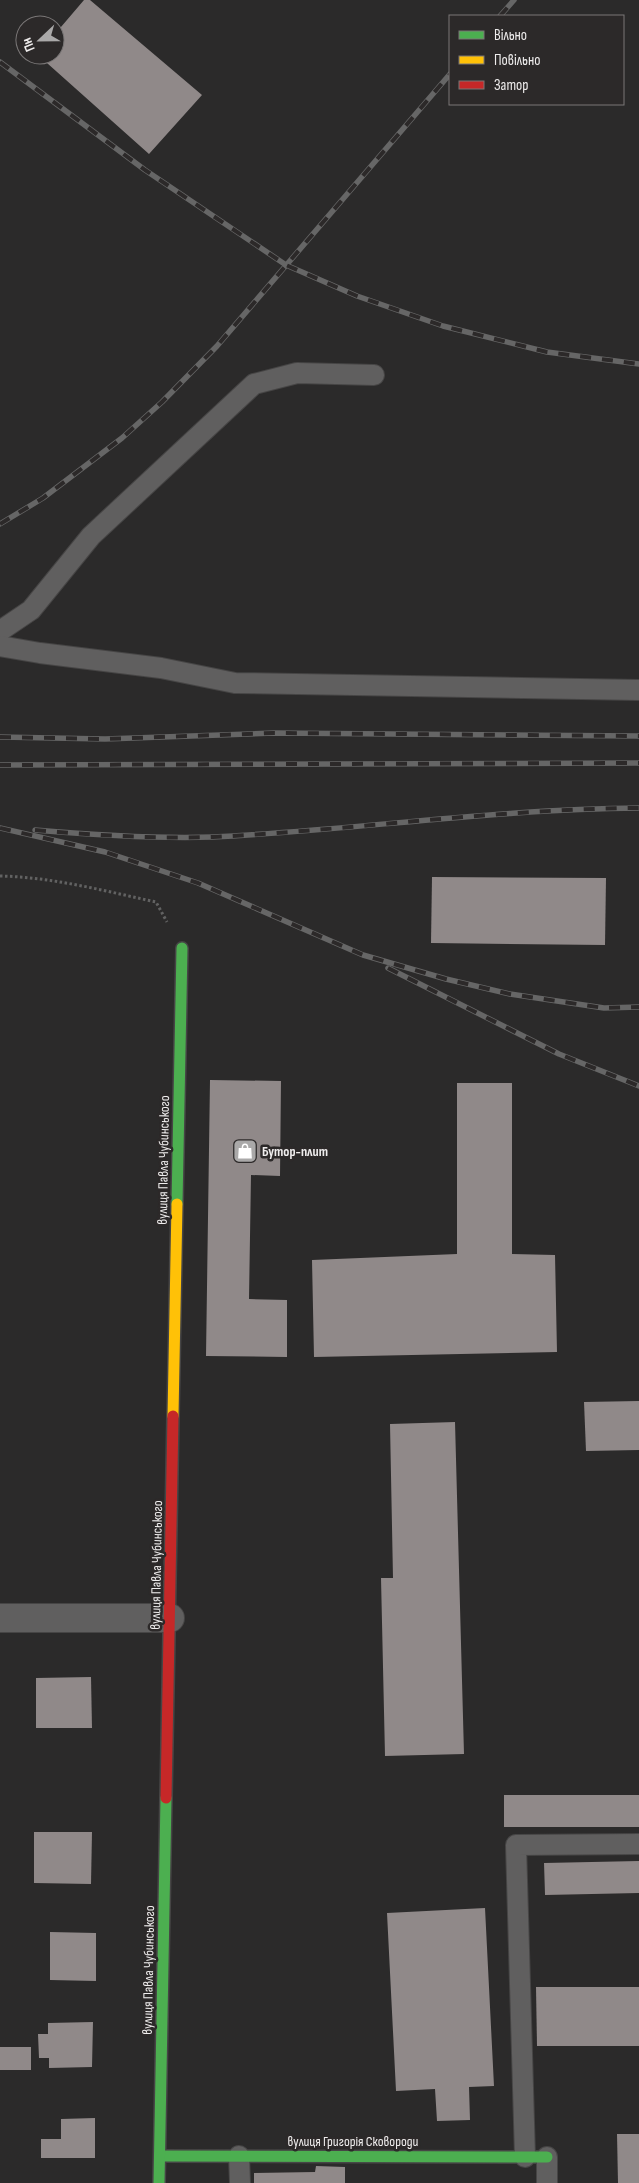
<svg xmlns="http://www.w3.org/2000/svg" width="639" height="2183" font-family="'Sofia Sans Condensed',sans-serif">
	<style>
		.building { fill: #908989 }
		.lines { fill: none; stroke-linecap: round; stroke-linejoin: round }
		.lane-casing { stroke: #464545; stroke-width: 22 }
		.street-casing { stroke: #464545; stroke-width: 30 }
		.fast-casing { stroke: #464545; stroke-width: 14 }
		.slow-casing { stroke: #464545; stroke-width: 14 }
		.jam-casing { stroke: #464545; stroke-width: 14 }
		.path { stroke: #626262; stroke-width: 3; stroke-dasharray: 2.5 2.5; stroke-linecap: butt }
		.lane { stroke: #605f5f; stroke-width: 20 }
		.street { stroke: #605f5f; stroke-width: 28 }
		.fast { stroke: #4caf50; stroke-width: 11 }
		.slow { stroke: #ffc107; stroke-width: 11 }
		.jam { stroke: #c62828; stroke-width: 11 }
		.rail-casing { stroke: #666; stroke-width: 5.5 }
		.rail { stroke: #2c2929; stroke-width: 4; stroke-dasharray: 11; stroke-linecap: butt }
		.labels { text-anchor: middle; stroke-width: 5; stroke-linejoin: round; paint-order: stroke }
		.poi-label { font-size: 14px; font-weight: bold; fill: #efeded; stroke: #2c2929; text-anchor: start }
		.street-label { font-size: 14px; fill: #efeded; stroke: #2c2929 }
	</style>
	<rect width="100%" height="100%" fill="#2b2a2a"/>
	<g class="building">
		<polygon points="84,0 90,0 202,95 149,154 38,55 55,55 55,34"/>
		<polygon points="432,877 606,878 605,945 431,943"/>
		<polygon points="210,1080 281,1081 280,1176 251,1175 249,1299 287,1300 287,1357 206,1356"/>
		<polygon points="457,1083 512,1083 512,1254 555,1255 557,1352 314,1357 312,1260 457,1254"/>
		<polygon points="639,1401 639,1450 586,1451 584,1402"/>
		<polygon points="455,1422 464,1754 385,1756 381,1578 393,1578 390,1424"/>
		<polygon points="91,1677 92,1728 36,1728 36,1678"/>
		<rect x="504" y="1795" width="135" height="32"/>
		<polygon points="34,1832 92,1832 91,1884 34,1883"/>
		<polygon points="639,1861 639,1893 545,1895 544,1863"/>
		<polygon points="485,1908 494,2086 469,2087 470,2120 437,2121 435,2089 396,2091 387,1913"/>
		<polygon points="50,1932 96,1933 96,1981 50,1980"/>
		<polygon points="536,1987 639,1987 639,2046 537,2046"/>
		<polygon points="93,2022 92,2067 49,2068 49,2058 39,2058 38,2034 48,2034 48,2023"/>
		<rect x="0" y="2047" width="31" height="23"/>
		<polygon points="95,2118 95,2158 41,2158 41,2139 61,2139 61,2119"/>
		<polygon points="617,2134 639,2134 639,2183 618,2183"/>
		<polygon points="316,2166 345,2167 345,2183 254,2183 254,2173 315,2172"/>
	</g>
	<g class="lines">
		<g class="lane-casing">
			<g id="lane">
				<polyline points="0,631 31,610 91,536 254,384 297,373 374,375"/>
				<polyline points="0,646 40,653 161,668 235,683 639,690"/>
				<polyline points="239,2156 240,2183"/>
				<polyline points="525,2157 516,1845 639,1844"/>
				<polyline points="547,2157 547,2183"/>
			</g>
		</g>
		<g class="street-casing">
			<polyline id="street" points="0,1618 170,1618"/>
		</g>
		<g class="fast-casing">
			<g id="fast">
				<polyline points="177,1204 182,948"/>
				<polyline points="160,2156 547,2157"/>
				<polyline points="159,2183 166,1798"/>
			</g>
		</g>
		<g class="slow-casing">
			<polyline id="slow" points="173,1416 177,1204"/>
		</g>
		<g class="jam-casing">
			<polyline id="jam" points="166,1798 173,1416"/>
		</g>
		<path class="path" d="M 0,876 C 52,877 105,891 156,902 L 167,922"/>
		<use href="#lane" class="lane"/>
		<use href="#street" class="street"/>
		<use href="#fast" class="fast"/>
		<use href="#slow" class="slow"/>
		<use href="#jam" class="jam"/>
		<g class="rail-casing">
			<g id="rail">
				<polyline points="500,16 514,0"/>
				<polyline points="0,62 145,170 286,265 357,296 443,326 547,352 639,364"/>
				<polyline points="0,524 43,498 122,438 162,402 217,346 450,74"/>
				<polyline points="0,737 105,739 274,733 639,736"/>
				<polyline points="0,765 639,763"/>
				<polyline points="0,828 105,852 198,883 363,955 446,979 510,994 604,1008 639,1007"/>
				<path d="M 35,830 C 94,835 153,839 213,837 C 355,830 496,809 639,808"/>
				<polyline points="388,968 559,1054 639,1086"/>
			</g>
		</g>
		<use href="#rail" class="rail"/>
	</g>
	<defs>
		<g id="shop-square" transform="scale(1.25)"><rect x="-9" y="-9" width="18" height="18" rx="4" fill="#aaa9a9" stroke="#2c2929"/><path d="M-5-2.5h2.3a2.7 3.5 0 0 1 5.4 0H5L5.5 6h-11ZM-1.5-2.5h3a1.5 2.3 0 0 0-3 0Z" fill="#fff"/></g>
	</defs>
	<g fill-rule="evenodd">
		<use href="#shop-square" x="245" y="1151"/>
	</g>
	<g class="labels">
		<g class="poi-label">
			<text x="262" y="1156">Бутор-плит</text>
		</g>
		<g class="street-label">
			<text transform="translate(163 1160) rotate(-89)" y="5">вулиця Павла Чубинського</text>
			<text transform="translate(156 1565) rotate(-89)" y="5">вулиця Павла Чубинського</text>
			<text transform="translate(148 1970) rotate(-89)" y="5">вулиця Павла Чубинського</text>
			<text x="353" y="2146">вулиця Григорія Сковороди</text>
		</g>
	</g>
	<rect x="449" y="15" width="175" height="90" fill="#2c2929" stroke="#7a7777"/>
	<rect x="459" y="31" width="25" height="8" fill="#4caf50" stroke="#7a7777"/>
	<text x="494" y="40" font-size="15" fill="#efeded">Вільно</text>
	<rect x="459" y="56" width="25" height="8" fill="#ffc107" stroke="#7a7777"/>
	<text x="494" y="65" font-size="15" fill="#efeded">Повільно</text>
	<rect x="459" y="81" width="25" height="8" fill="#c62828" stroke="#7a7777"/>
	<text x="494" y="90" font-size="15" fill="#efeded">Затор</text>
	<g transform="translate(40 40) rotate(248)"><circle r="24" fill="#2c2929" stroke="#7a7777"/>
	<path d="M0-4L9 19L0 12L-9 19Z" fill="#aaa9a9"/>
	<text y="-8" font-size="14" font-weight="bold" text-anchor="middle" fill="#efeded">Пн</text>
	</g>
</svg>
